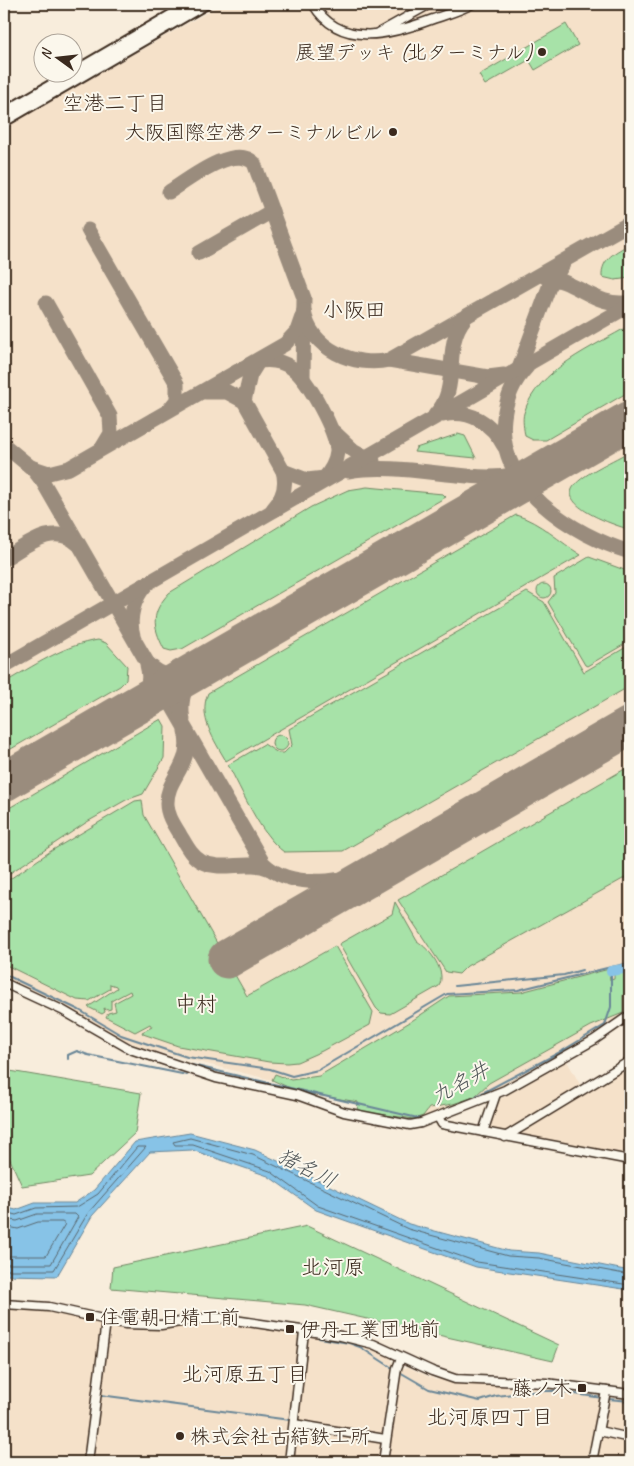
<svg xmlns="http://www.w3.org/2000/svg" width="634" height="1466" font-family="Caveat,'Klee One',sans-serif">
	<style>
		.built { fill: #f5e1c9 }
		.green { fill: #a7e2a8; stroke: #718663 }
		.water { fill: #87c3e7; stroke: #698697 }
		.lines { fill: none; stroke-linecap: round; stroke-linejoin: round }
		.shore { stroke: #59676e; stroke-width: 1 }
		.stream { stroke: #698697; stroke-width: 2 }
		.river { stroke: #87c3e7; stroke-width: 10 }
		.taxiway { stroke: #9a8c7d; stroke-width: 15 }
		.runway { stroke: #9a8c7d; stroke-width: 39 }
		.minor-casing { stroke: #3b2a1e; stroke-width: 11 }
		.highway-casing { stroke: #3b2a1e; stroke-width: 14 }
		.minor { stroke: #fbf7ec; stroke-width: 8 }
		.highway { stroke: #fbf7ec; stroke-width: 10 }
		.poi-dot { fill: #3b2a1e; stroke: #fbf7ec; stroke-width: 2 }
		.labels { text-anchor: middle; stroke-width: 4; stroke-linejoin: round; paint-order: stroke }
		.poi-label { font-size: 20px; fill: #3b2a1e; stroke: #fbf7ec; text-anchor: end }
		.neighbourhood-label { font-size: 21px; fill: #3b2a1e; stroke: #fbf7ec }
		.water-label { font-size: 21px; font-style: italic; fill: #52585a; stroke: #fbf7ec }
	</style>
	<rect width="100%" height="100%" fill="#f8eddc"/>
	<filter id="ink" filterUnits="userSpaceOnUse"><feTurbulence type="fractalNoise" baseFrequency=".02" numOctaves="2"/><feDisplacementMap in="SourceGraphic" scale="10" xChannelSelector="R" yChannelSelector="G"/><feConvolveMatrix kernelMatrix="1 2 1 2 8 2 1 2 1" color-interpolation-filters="sRGB"/></filter>
	<g filter="url(#ink)">
		<g class="built">
			<polygon points="222,4 630,4 630,1011 520,1079 416,1121 272,1080 150,1050 121,1039 78,1014 4,978 4,127"/>
			<polygon points="567,1061 582,1088 506,1133 490,1131 488,1127 498,1100"/>
			<polygon points="630,1066 630,1157 519,1136 518,1132"/>
			<polygon points="4,1308 51,1311 103,1325 85,1462 4,1462"/>
			<polygon points="211,1322 286,1331 301,1339 319,1336 340,1338 376,1348 391,1357 393,1364 401,1369 408,1367 436,1380 442,1379 604,1393 590,1462 91,1462 108,1327 145,1329"/>
			<polygon points="607,1394 630,1397 630,1462 594,1462"/>
		</g>
		<g class="green">
			<polygon points="566,24 578,45 535,70 529,60 485,85 479,75"/>
			<path d="M 630,244 L 630,278 L 615,280 L 602,277 C 601,258 616,252 630,244 Z"/>
			<path d="M 630,325 L 630,391 L 546,440 L 533,440 L 525,436 C 524,429 522,420 524,413 C 537,369 594,347 630,325 Z"/>
			<polygon points="458,434 465,436 476,458 414,452 416,448"/>
			<path d="M 630,451 L 630,527 L 628,529 C 614,525 558,506 574,486 C 584,473 615,460 630,451 Z"/>
			<path d="M 367,487 L 443,494 L 446,497 L 182,649 L 171,651 L 164,649 C 152,625 151,613 169,593 L 311,507 L 348,490 Z"/>
			<path d="M 516,515 C 540,522 560,542 581,555 L 226,761 C 214,740 198,717 208,693 Z"/>
			<polygon points="589,557 630,572 630,641 587,666 585,665 548,602 555,593 554,578"/>
			<circle cx="544" cy="591" r="7"/>
			<path d="M 527,592 L 544,602 L 584,672 L 628,646 L 630,647 L 630,686 L 343,851 L 284,852 C 260,835 242,790 228,765 L 264,744 L 278,753 L 284,753 L 292,745 L 289,729 Z"/>
			<path d="M 98,640 L 106,643 L 127,666 L 126,680 L 120,686 L 4,753 L 4,683 C 33,666 64,645 98,640 Z"/>
			<polygon points="161,719 165,726 164,758 143,794 126,800 87,822 4,877 4,811"/>
			<circle cx="280" cy="743" r="8"/>
			<polygon points="630,766 630,875 467,966 459,974 446,972 398,900"/>
			<polygon points="142,800 144,815 247,996 335,946 373,1012 370,1025 322,1051 297,1062 287,1063 269,1062 178,1046 143,1034 142,1032 152,1027 150,1024 135,1032 106,1017 108,1013 116,1011 114,1003 131,994 130,991 111,1001 111,1009 107,1010 104,1008 105,1012 102,1014 88,1007 117,988 116,986 110,984 110,989 89,1001 77,1000 4,964 4,883 51,851 135,801"/>
			<path d="M 395,902 L 417,941 C 430,949 447,972 439,986 L 390,1014 L 381,1013 L 376,1008 L 339,944 L 392,914 Z"/>
			<polygon points="609,969 610,980 614,979 614,973 630,970 630,992 623,995 623,1013 591,1026 489,1083 474,1097 453,1104 429,1108 423,1116 414,1119 357,1111 358,1102 299,1092 272,1080 275,1074 291,1080 319,1076 410,1022 449,996 521,992"/>
			<polygon points="4,1070 141,1093 135,1133 89,1176 22,1186 8,1155 4,1155"/>
			<polygon points="307,1226 559,1345 553,1361 305,1305 111,1288 113,1267"/>
		</g>
		<polygon class="water" points="190,1133 255,1150 409,1224 509,1251 539,1253 630,1271 630,1290 476,1267 316,1210 268,1176 192,1150 150,1152 92,1216 57,1276 4,1275 4,1207 16,1210 35,1203 75,1203 94,1190 135,1142"/>
		<g class="lines">
			<g class="shore">
				<polyline points="4,1212 16,1215 36,1208 77,1207 98,1194 137,1147 146,1147 88,1213 54,1270 4,1270"/>
				<polyline points="4,1219 17,1221 37,1214 75,1214 78,1217 51,1264 4,1264"/>
				<polyline points="4,1226 18,1229 38,1222 62,1222 65,1224 46,1256 4,1256"/>
				<polyline points="630,1275 539,1258 508,1256 408,1229 253,1155 190,1138 173,1142 175,1145 193,1145 270,1171 318,1206 477,1262 630,1285"/>
			</g>
			<g class="stream">
				<polyline points="611,967 630,963"/>
				<polyline points="4,974 79,1010 121,1035 187,1057 270,1069 292,1076 318,1070 447,994 518,990 611,967 611,1007 605,1025 562,1051 469,1100"/>
				<polyline points="455,986 564,975 582,970"/>
				<polyline points="68,1059 68,1055 77,1051 88,1055 187,1075"/>
				<polyline points="192,1065 422,1119"/>
				<polyline points="319,1338 349,1343 360,1347 394,1369"/>
				<polyline points="398,1371 429,1389 480,1401 496,1396 540,1391 554,1391 603,1398"/>
				<polyline points="100,1395 290,1420"/>
				<polyline points="608,1399 630,1401"/>
			</g>
			<polyline class="river" points="611,971 630,968"/>
			<g class="taxiway">
				<path d="M 169,192 C 188,180 234,143 254,163 L 304,298 L 303,379"/>
				<polyline points="88,230 177,384 177,400 169,410"/>
				<polyline points="199,253 272,211"/>
				<path d="M 545,277 C 576,280 598,309 630,302"/>
				<polyline points="46,303 110,416 111,433 102,448"/>
				<path d="M 304,311 C 310,349 355,368 389,360 L 630,223"/>
				<polyline points="389,360 488,377 504,375"/>
				<path d="M 255,362 C 268,359 281,360 292,368 C 308,379 337,433 337,452 C 336,463 330,472 323,480"/>
				<path d="M 527,367 C 514,381 506,399 504,418 C 496,487 573,535 630,552"/>
				<polyline points="518,371 549,287 563,264"/>
				<path d="M 205,392 L 227,392 L 244,401 L 283,471 C 287,485 283,498 273,509"/>
				<polyline points="244,401 250,375 260,359"/>
				<path d="M 435,415 C 462,387 441,347 465,318"/>
				<path d="M 443,415 C 470,409 492,423 504,446"/>
				<polyline points="334,432 353,450 373,461"/>
				<path d="M 4,445 L 33,469 L 43,482 L 263,863 C 294,894 360,880 395,862"/>
				<polyline points="31,467 49,473 69,468 285,344 297,331 304,311"/>
				<polyline points="283,471 307,480 325,478"/>
				<path d="M 348,471 C 396,463 443,477 490,477 C 517,477 539,469 563,459"/>
				<path d="M 4,559 C 26,546 54,521 78,544"/>
				<path d="M 133,635 C 128,618 134,598 146,585"/>
				<path d="M 149,664 C 161,677 178,679 193,672"/>
				<polyline points="4,666 630,305"/>
				<path d="M 132,708 C 146,697 152,682 147,665"/>
				<path d="M 183,720 C 179,699 186,680 203,667"/>
				<path d="M 185,731 C 194,766 166,777 167,804 C 167,815 174,825 180,835 C 186,845 191,856 202,862 C 223,872 248,859 270,869"/>
			</g>
			<g class="runway">
				<polyline points="4,782 630,420"/>
				<polyline points="227,959 630,726"/>
			</g>
			<g class="minor-casing">
				<g id="minor">
					<path d="M 313,4 C 340,50 393,34 433,19 C 447,14 460,11 472,4"/>
					<polyline points="428,5 466,5"/>
					<polyline points="380,32 430,4"/>
					<polyline points="4,983 62,1010 130,1049 216,1078 297,1095 344,1112 410,1125 421,1123 505,1090 594,1040 630,1015"/>
					<polyline points="438,1117 442,1124 630,1160"/>
					<polyline points="483,1132 496,1094"/>
					<polyline points="505,1137 630,1061"/>
					<polyline points="4,1304 49,1307 125,1324 161,1325 206,1318 221,1318 341,1336 373,1344 432,1371 455,1379 546,1383 630,1394"/>
					<polyline points="294,1424 385,1439"/>
					<polyline points="599,1431 630,1438"/>
					<polyline points="88,1462 106,1321"/>
					<polyline points="289,1462 304,1332"/>
					<polyline points="383,1462 397,1368 401,1358"/>
					<polyline points="592,1462 606,1391"/>
				</g>
			</g>
			<g class="highway-casing">
				<g id="highway">
					<polyline points="4,113 191,4"/>
					<polyline points="4,121 205,4"/>
				</g>
			</g>
			<use href="#minor" class="minor"/>
			<use href="#highway" class="highway"/>
		</g>
	</g>
	<g class="poi-dot">
		<circle cx="542" cy="52" r="5"/>
		<circle cx="393" cy="132" r="5"/>
		<rect x="85" y="1312" width="10" height="10" rx="2.5"/>
		<rect x="285" y="1324" width="10" height="10" rx="2.5"/>
		<rect x="577" y="1383" width="10" height="10" rx="2.5"/>
		<circle cx="180" cy="1436" r="5"/>
	</g>
	<g class="labels">
		<g class="poi-label">
			<text x="532" y="59">展望デッキ (北ターミナル)</text>
			<text x="383" y="139">大阪国際空港ターミナルビル</text>
			<text x="100" y="1324" text-anchor="start">住電朝日精工前</text>
			<text x="300" y="1336" text-anchor="start">伊丹工業団地前</text>
			<text x="572" y="1395">藤ノ木</text>
			<text x="190" y="1443" text-anchor="start">株式会社古結鉄工所</text>
		</g>
		<g class="neighbourhood-label">
			<text x="115" y="110">空港二丁目</text>
			<text x="354" y="317">小阪田</text>
			<text x="196" y="1011">中村</text>
			<text x="333" y="1274">北河原</text>
			<text x="245" y="1381">北河原五丁目</text>
			<text x="490" y="1424">北河原四丁目</text>
		</g>
		<g class="water-label">
			<text transform="translate(460 1083) rotate(-29)" y="7">九名井</text>
			<text transform="translate(307 1168) rotate(27)" y="7">猪名川</text>
		</g>
	</g>
	<rect width="634" height="1466" fill="none" stroke="#fbf7ec" stroke-width="20"/>
	<rect x="10" y="10" width="614" height="1446" fill="none" stroke="#3b2a1e" stroke-width="2" filter="url(#ink)"/>
	<g transform="translate(58 58) rotate(285)"><circle r="24" fill="#fbf7ec" stroke="#aea59a"/>
	<path d="M0-4L9 19L0 12L-9 19Z" fill="#3b2a1e"/>
	<text y="-8" font-size="14" font-weight="bold" text-anchor="middle" fill="#3b2a1e">N</text>
	</g>
</svg>
